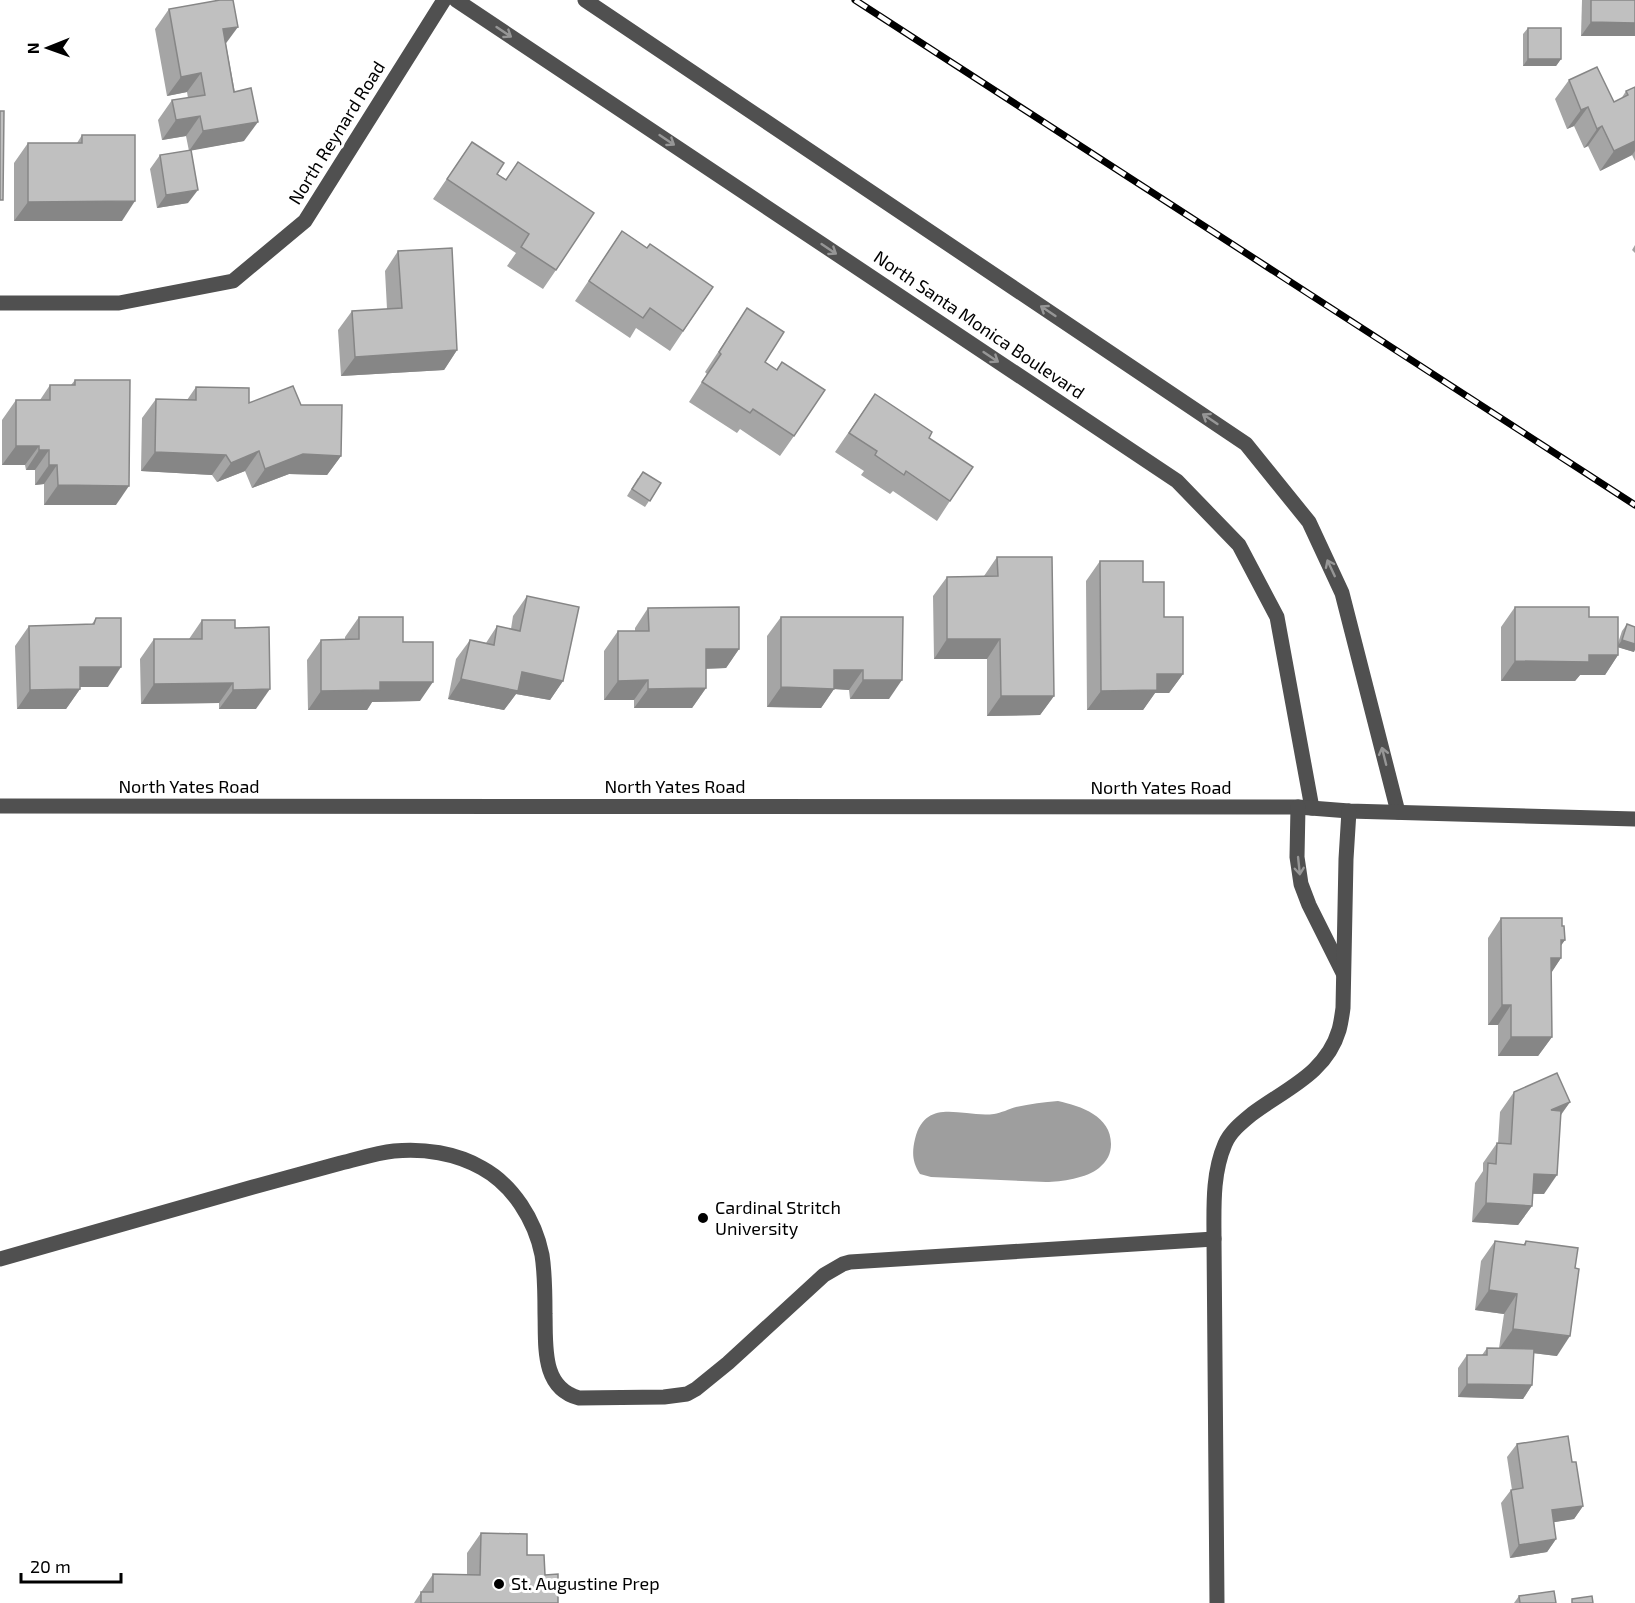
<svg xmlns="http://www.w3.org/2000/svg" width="1635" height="1603" font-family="'Exo 2',sans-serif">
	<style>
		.water { fill: #9e9e9e }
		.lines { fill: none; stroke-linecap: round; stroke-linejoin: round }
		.minor { stroke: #505050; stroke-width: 15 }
		.rail-casing { stroke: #000; stroke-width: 7 }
		.rail { stroke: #fff; stroke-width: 4.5; stroke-dasharray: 14; stroke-linecap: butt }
		.wall { fill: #a5a5a5 }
		.shaded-wall { fill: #868686 }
		.building { fill: #c0c0c0; stroke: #868686; stroke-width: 1.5 }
		.oneway { stroke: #969696 }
		.poi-dot { fill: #000; stroke: #fff; stroke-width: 2 }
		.labels { text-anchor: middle; stroke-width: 6; stroke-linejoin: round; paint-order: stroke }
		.street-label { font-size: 18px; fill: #000; stroke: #fff }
		.poi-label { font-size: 18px; fill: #000; stroke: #fff; text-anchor: start }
	</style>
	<rect width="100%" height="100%" fill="#fff"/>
	<path class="water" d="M 1058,1101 C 1081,1106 1111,1116 1111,1144 C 1111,1154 1107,1161 1099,1168 C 1087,1178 1061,1182 1046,1182 L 931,1177 L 920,1174 C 912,1162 912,1152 915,1139 C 926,1096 963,1118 994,1114 C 1001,1113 1009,1109 1016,1107 C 1030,1104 1044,1102 1058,1101 Z"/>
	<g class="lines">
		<g class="minor">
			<polyline points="456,0 1177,481 1239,545 1277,617 1312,808"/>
			<polyline points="585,0 1246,444 1309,522 1342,593 1398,812"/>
			<polyline points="0,303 119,303 233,281 305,221 444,0"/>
			<polyline points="0,806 1298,807 1349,811 1635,819"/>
			<polyline points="1298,807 1297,857 1301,884 1309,905 1343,973"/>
			<path d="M 0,1259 C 84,1235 169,1211 253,1187 C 282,1179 311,1171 341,1163 C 358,1159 376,1153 394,1151 C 423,1148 456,1153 482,1168 C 513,1185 535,1220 542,1255 C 545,1274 545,1294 545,1314 C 546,1345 541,1388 579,1398 L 664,1397 L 687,1394 L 696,1389 L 728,1363 L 824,1275 L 843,1264 L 850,1262 L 1214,1239"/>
			<path d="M 1217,1603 L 1214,1239 C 1214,1208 1212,1174 1225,1144 C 1230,1132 1241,1123 1252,1114 C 1285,1089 1326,1074 1339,1030 C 1341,1023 1342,1015 1343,1008 L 1346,859 L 1349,811"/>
		</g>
		<g class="rail-casing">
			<polyline id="rail" points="855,0 1635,505"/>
		</g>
		<use href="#rail" class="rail"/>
	</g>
	<g class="wall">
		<polygon points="1582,0 1635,0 1635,36 1581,36"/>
		<polygon points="169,9 226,44 244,141 191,150 188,203 157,208 150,169 160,155 189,151 186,136 162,140 158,120 172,100 188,98 187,92 167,96 155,29"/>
		<polygon points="1528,28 1561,59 1556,66 1523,66 1523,34"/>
		<polygon points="1569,80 1614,102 1621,99 1626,91 1635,87 1635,161 1632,155 1600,171 1588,146 1584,148 1574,126 1567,129 1555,99"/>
		<polygon points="82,135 122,221 14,221 14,163 28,143 77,143"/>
		<polygon points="472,142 497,174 506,179 518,162 556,270 543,289 507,266 516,253 433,199"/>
		<polygon points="622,231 647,248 713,287 670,351 636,328 630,338 575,301"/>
		<polygon points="1635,245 1635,253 1632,250"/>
		<polygon points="398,251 457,350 444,370 341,376 338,330 352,311 387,309 385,271"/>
		<polygon points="747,308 765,362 776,370 782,362 794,436 780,456 740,429 737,433 689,402 707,374 705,372"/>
		<polygon points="75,380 116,505 44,505 44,484 35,485 35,470 26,470 25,465 2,465 2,420 16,400 40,400 50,385 71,385"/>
		<polygon points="196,387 249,403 301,405 341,456 327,475 289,474 252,488 245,471 217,482 212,475 141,471 142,418 156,399 187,400"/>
		<polygon points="875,394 929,438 950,501 937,521 893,491 890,494 861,475 864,471 835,452"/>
		<polygon points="638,478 661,483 645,507 627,496"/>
		<polygon points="997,557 1054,696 1040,715 987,716 987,659 934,659 933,596 947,577 984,576"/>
		<polygon points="1100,561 1143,582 1164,617 1183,674 1169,693 1155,693 1143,710 1087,710 1086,581"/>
		<polygon points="527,596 563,681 550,700 516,694 504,710 448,699 456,659 470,640 486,643 497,626 511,629 513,616"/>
		<polygon points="1515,607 1589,617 1618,643 1622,631 1627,624 1634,652 1618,647 1618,655 1605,675 1580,675 1575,681 1501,681 1501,627"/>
		<polygon points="648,608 739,649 726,668 706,669 706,688 692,708 634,708 634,700 604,700 604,651 618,631 635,631 635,628"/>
		<polygon points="359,617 403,642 420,701 372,702 367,710 308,710 307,660 321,640 345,640 345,637"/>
		<polygon points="781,617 903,617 889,699 850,699 849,690 834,689 821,708 767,707 767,636"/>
		<polygon points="96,618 108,687 80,687 80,689 66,709 17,709 15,646 29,626 92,624"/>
		<polygon points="202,620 235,628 256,709 219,709 219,703 141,704 140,659 154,639 189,639"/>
		<polygon points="1501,918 1562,926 1565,940 1561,945 1561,958 1551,972 1552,1037 1538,1056 1498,1056 1498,1025 1488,1025 1488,938"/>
		<polygon points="1514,1092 1570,1102 1561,1115 1544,1194 1533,1194 1532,1206 1518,1225 1472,1222 1475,1183 1483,1171 1483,1163 1497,1143 1498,1143 1500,1112"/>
		<polygon points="1495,1241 1523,1245 1526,1241 1557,1356 1533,1353 1532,1385 1523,1399 1458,1397 1458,1368 1467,1355 1482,1355 1487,1348 1499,1348 1504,1314 1475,1310 1481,1261"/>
		<polygon points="1517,1444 1572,1462 1583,1506 1574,1519 1554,1522 1556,1539 1547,1552 1510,1558 1501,1503 1511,1490 1512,1490 1507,1457"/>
		<polygon points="481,1533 527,1555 545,1575 558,1603 414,1603 433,1574 467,1574 467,1553"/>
		<polygon points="1519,1596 1556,1603 1514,1603"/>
	</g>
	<g class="shaded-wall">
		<polygon points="1591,22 1635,23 1635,36 1581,36"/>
		<polygon points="238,27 224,46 223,29"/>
		<polygon points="1528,59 1561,59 1556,66 1523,66"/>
		<polygon points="201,73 187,92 167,96 181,77"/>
		<polygon points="1588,107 1574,126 1567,129 1581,110"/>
		<polygon points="200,116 186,136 162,140 176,120"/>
		<polygon points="258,122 244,141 189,151 203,131"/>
		<polygon points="1602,126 1588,146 1584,148 1597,129"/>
		<polygon points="1635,141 1635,151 1632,155 1600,171 1614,151"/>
		<polygon points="198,190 188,203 157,208 166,195"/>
		<polygon points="135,201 122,221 14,221 28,202"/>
		<polygon points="457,350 444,370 341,376 355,357"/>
		<polygon points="16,446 39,446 25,465 2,465"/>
		<polygon points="39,450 49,450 35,470 26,470"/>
		<polygon points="259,451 245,471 217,482 231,463"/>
		<polygon points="155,452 226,455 212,475 141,471"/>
		<polygon points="303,454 341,456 327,475 289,474 252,488 265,469"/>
		<polygon points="49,465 57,465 44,484 35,485"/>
		<polygon points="58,485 129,486 116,505 44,505"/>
		<polygon points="947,639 1000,639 987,659 934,659"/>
		<polygon points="1622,640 1635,644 1635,650 1634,652 1617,647"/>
		<polygon points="706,649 739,649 726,668 692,669"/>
		<polygon points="1589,655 1618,655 1605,675 1580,675 1575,681 1501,681 1515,661"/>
		<polygon points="80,667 121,667 108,687 66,687"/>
		<polygon points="834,670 863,670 849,690 834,689 821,708 767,707 781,687"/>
		<polygon points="522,672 563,681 550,700 516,694 504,710 448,699 461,679"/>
		<polygon points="1157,674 1183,674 1169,693 1155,693 1143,710 1087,710 1101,691"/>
		<polygon points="648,680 634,700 604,700 618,681"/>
		<polygon points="863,680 902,680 889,699 850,699"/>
		<polygon points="380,682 433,682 420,701 372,702 367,710 308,710 321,691"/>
		<polygon points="233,683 219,703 141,704 154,684"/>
		<polygon points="706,688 692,708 634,708 648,689"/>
		<polygon points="80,689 66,709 17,709 30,690"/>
		<polygon points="270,689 256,709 219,709 233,690"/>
		<polygon points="1001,696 1054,696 1040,715 987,716"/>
		<polygon points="1561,940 1565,940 1552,958 1561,958 1548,978 1538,978"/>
		<polygon points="1502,1005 1511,1005 1498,1025 1488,1025"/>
		<polygon points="1511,1037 1552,1037 1538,1056 1498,1056"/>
		<polygon points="1570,1102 1556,1121 1551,1110"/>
		<polygon points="1534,1174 1557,1175 1544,1194 1521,1193"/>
		<polygon points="1486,1203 1532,1206 1518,1225 1472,1222"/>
		<polygon points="1489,1290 1517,1294 1504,1314 1475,1310"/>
		<polygon points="1513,1329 1570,1336 1557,1356 1499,1349"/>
		<polygon points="1467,1384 1532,1385 1523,1399 1458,1397"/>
		<polygon points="1583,1506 1574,1519 1543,1524 1552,1510"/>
		<polygon points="1556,1539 1547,1552 1510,1558 1519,1545"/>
	</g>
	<g class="building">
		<polygon points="220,0 233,0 238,27 223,29 234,92 251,88 258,122 203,131 200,116 176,120 172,100 205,95 201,73 181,77 169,9"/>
		<polygon points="1591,0 1635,0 1635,23 1591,22"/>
		<rect x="1528" y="28" width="33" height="31"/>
		<polygon points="1597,67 1614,102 1628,95 1626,91 1635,87 1635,141 1614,151 1602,126 1597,129 1588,107 1581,110 1569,80"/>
		<polygon points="0,111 4,111 3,200 0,200"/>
		<polygon points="82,135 135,135 135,201 28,202 28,143 82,143"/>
		<polygon points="472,142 504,163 497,174 506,180 518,162 594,213 556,270 521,247 529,234 447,179"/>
		<polygon points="191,150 198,190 166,195 160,155"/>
		<polygon points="622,231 647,248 650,244 713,287 683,331 650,308 643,318 589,281"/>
		<polygon points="452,248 457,350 355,357 352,311 402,308 398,251"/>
		<polygon points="747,308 784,332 765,362 777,370 782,362 825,390 794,436 753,409 750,413 702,382 721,354 719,352"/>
		<polygon points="75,380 130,380 129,486 58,485 57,465 49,465 49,450 39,450 39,446 16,446 16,400 50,400 50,385 75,385"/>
		<polygon points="293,386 301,405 342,405 341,456 303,454 265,469 259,451 231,463 226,455 155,452 156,399 196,400 196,387 249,388 249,403"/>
		<polygon points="875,394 932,432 929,438 973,467 950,501 906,471 904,475 875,455 877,451 849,433"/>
		<polygon points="643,472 661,483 650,501 632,489"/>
		<polygon points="997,557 1052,557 1054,696 1001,696 1000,639 947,639 947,577 998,576"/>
		<polygon points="1100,561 1143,561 1143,582 1164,582 1164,617 1183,617 1183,674 1157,674 1157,690 1101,691"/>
		<polygon points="527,596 579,607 563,681 522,672 518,691 461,679 470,640 494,645 497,626 520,631"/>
		<polygon points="739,607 739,649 706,649 706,688 648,689 648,680 618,681 618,631 649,631 648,608"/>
		<polygon points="1515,607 1589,607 1589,617 1618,617 1618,655 1589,655 1589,662 1515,661"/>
		<polygon points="359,617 403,617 403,642 433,642 433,682 380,682 380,690 321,691 321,640 359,639"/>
		<polygon points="781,617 903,617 902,680 863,680 863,670 834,670 834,689 781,687"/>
		<polygon points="96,618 121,618 121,667 80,667 80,689 30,690 29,626 94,624"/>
		<polygon points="202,620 235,620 235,628 269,627 270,689 233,690 233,683 154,684 154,639 202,639"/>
		<polygon points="1627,624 1635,627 1635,644 1622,640"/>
		<polygon points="1501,918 1562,918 1562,926 1564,926 1565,940 1561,940 1561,958 1551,958 1552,1037 1511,1037 1511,1005 1502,1005"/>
		<polygon points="1557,1073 1570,1102 1551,1110 1561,1111 1557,1175 1534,1174 1532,1206 1486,1203 1488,1163 1496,1164 1497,1143 1511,1144 1514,1092"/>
		<polygon points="1495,1241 1525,1245 1526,1241 1578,1248 1575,1268 1579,1269 1570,1336 1513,1329 1517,1294 1489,1290"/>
		<polygon points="1487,1348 1534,1349 1532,1385 1467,1384 1467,1355 1487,1355"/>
		<polygon points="1568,1436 1572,1462 1576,1462 1583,1506 1552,1510 1556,1539 1519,1545 1511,1490 1523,1488 1517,1444"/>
		<polygon points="481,1533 527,1534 527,1555 544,1555 545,1575 558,1574 558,1603 421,1603 421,1592 433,1592 433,1574 480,1575"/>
		<polygon points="1554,1591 1556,1603 1520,1603 1519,1596"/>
		<polygon points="1592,1596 1593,1603 1572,1603 1572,1599"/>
	</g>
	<defs><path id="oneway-shaft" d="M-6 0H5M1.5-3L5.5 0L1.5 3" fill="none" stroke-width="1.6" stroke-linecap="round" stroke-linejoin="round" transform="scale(1.5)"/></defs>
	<g class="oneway">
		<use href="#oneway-shaft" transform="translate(504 32) rotate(34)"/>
		<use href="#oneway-shaft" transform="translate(667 140) rotate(34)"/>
		<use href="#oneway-shaft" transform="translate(829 249) rotate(34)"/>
		<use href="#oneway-shaft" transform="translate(1048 311) rotate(-146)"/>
		<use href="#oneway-shaft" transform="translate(991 357) rotate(34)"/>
		<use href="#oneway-shaft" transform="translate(1210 419) rotate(-146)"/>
		<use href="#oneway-shaft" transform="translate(1331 568) rotate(-115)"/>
		<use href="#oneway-shaft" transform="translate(1384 756) rotate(-104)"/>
		<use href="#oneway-shaft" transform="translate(1299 866) rotate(84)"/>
	</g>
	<g class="poi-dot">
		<circle cx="703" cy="1218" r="6"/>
		<circle cx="499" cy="1584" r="6"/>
	</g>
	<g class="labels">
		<g class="street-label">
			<text transform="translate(337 133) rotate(-58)" y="6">North Reynard Road</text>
			<text transform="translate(979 325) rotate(34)" y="6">North Santa Monica Boulevard</text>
			<text x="189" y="793">North Yates Road</text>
			<text x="675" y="793">North Yates Road</text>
			<text x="1161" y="794">North Yates Road</text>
		</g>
		<g class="poi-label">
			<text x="715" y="1214">Cardinal Stritch<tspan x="715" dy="21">University</tspan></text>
			<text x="511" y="1590">St. Augustine Prep</text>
		</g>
	</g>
	<g transform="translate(48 48) rotate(269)" stroke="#ffffff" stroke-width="4.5" paint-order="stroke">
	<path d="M0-4.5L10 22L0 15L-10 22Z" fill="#000000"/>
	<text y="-9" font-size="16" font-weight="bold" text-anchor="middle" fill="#000000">N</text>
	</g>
	<path d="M21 1573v9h100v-9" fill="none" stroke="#000000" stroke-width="3"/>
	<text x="30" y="1573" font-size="18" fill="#000000" stroke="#ffffff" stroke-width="4.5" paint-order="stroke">20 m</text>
</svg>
